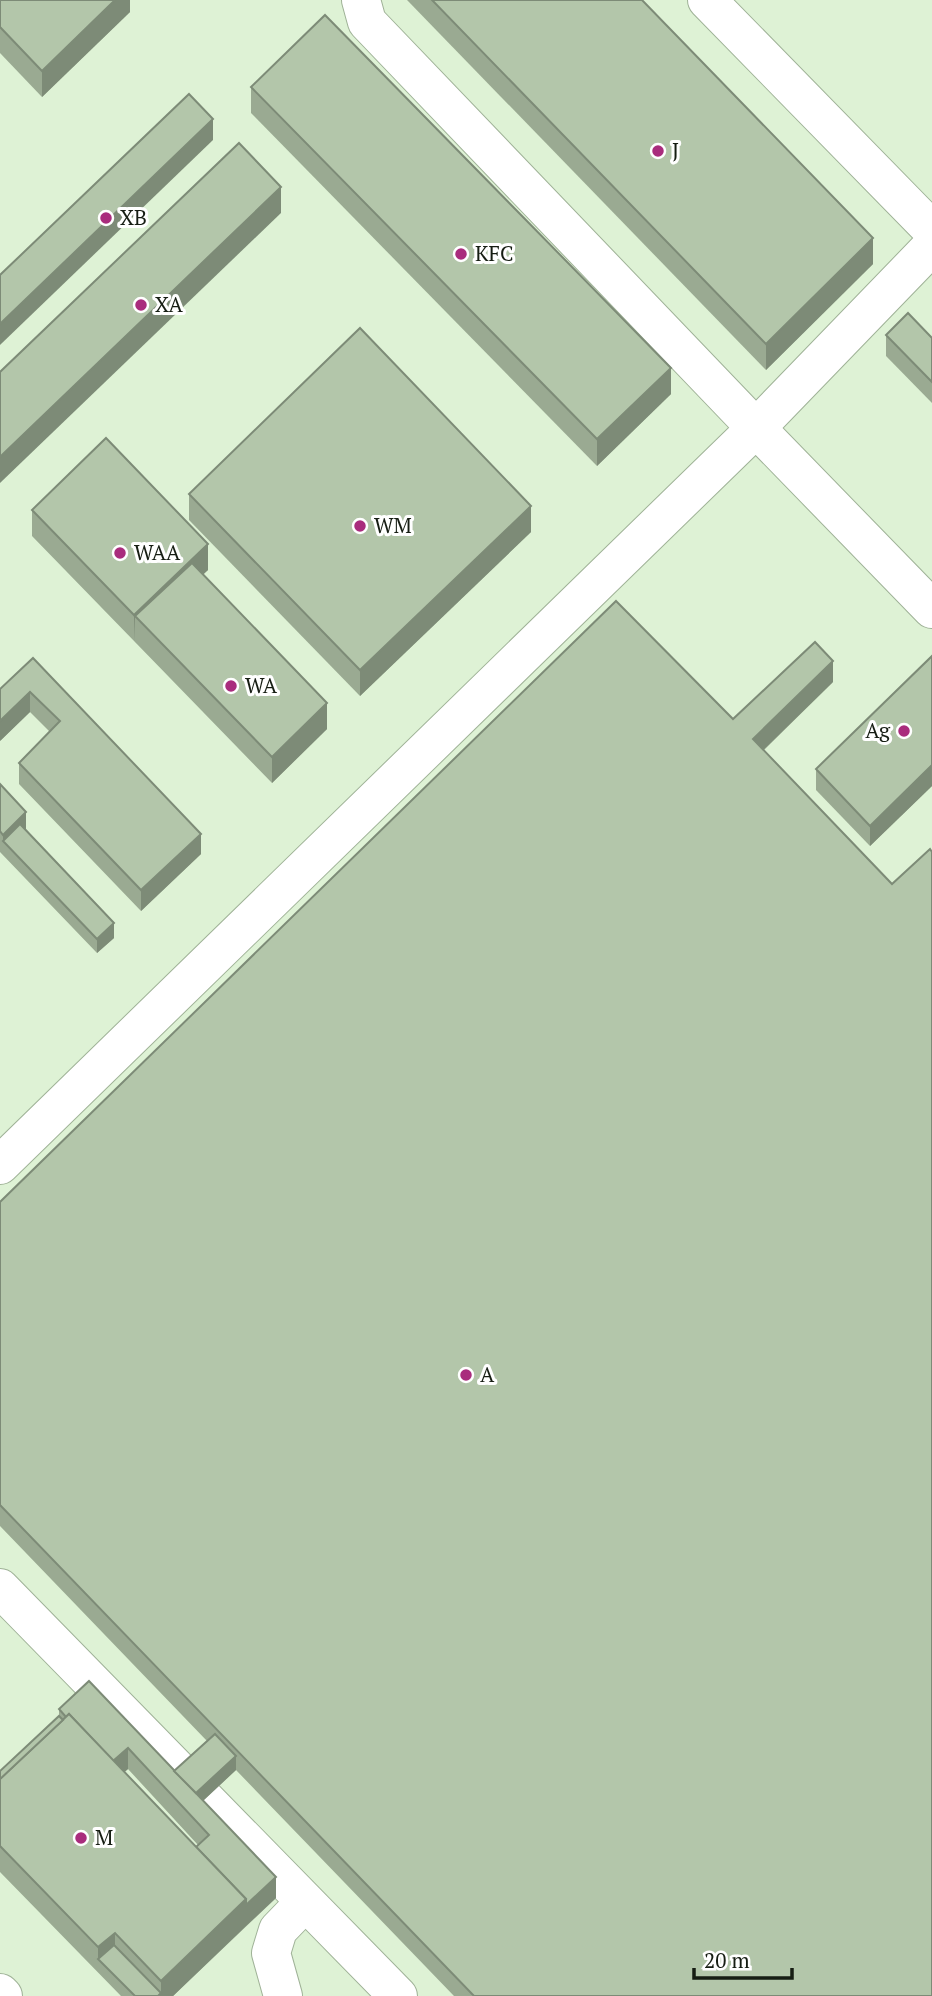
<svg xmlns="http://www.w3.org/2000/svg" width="932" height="1996" font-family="'PT Serif',serif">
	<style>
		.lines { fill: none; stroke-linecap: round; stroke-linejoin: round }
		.minor-casing { stroke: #9fb297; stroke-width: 40 }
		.minor { stroke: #fff; stroke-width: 38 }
		.wall { fill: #9aaa92; fill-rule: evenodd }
		.shaded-wall { fill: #7d8b77 }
		.building { fill: #b3c6aa; stroke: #7d8b77; stroke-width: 2 }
		.poi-dot { fill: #a92c7d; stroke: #fff; stroke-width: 2.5 }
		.labels { text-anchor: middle; stroke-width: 6; stroke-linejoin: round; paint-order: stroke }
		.poi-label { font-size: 21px; fill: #161d13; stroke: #fff; text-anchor: start }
	</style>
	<rect width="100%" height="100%" fill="#def2d5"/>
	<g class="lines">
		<g class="minor-casing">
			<g id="minor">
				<polyline points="361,0 367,22 756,428 932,246"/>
				<polyline points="707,0 932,230"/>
				<polyline points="0,1165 756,428 932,609"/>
				<polyline points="0,1588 184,1776"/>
				<polyline points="205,1799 398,1996"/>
				<polyline points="0,1993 3,1996"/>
				<polyline points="283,1996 271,1953 278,1930 304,1903"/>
			</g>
		</g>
		<use href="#minor" class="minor"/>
	</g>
	<g class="wall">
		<polygon points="0,0 130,0 130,12 42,97 0,53"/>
		<polygon points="407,0 642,0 873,264 766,370"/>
		<polygon points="251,87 671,394 597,466 251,113"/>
		<polygon points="886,335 932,338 932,403 886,356"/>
		<polygon points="189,494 531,532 360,696 189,520"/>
		<polygon points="32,510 208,570 203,574 327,729 272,783 32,536"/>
		<polygon points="932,656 932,786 870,846 816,790 816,769"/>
		<polygon points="33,658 201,854 141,911 19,784 19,763 50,732 30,712 0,741"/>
		<path d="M 833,682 L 764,750 L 932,1996 L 454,1996 L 236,1770 L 203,1801 L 276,1898 L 173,1996 L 121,1996 L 0,1872 L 0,1771 L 59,1716 L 59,1709 L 174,1771 L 207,1741 L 0,1526 L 0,1202 L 733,719 ZM 128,1769 L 198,1845 L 196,1847 L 124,1772 Z"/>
		<polygon points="0,784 26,830 114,938 97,953 0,852"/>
	</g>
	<g class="shaded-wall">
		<polygon points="115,0 130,0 130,12 42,97 42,71"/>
		<polygon points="213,119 213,140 0,345 0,324"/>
		<polygon points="281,187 281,213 0,483 0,457"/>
		<polygon points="873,238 873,264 766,370 766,344"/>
		<polygon points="671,368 671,394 597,466 597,439"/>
		<polygon points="531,506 531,532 360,696 360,670"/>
		<polygon points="208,544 208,570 147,629 135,616 134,641 134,615"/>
		<polygon points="833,661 833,682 753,760 753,739"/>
		<polygon points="30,692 30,712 0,741 0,721"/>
		<polygon points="327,703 327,729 272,783 272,757"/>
		<polygon points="932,765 932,786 870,846 870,826"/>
		<polygon points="26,812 26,832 3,841 3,835"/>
		<polygon points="201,834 201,854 141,911 141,890"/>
		<polygon points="114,923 114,938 97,953 97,939"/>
		<polygon points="128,1748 128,1769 111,1784 111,1763"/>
		<polygon points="236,1756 236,1770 192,1811 192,1796"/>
		<polygon points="276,1877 276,1898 246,1926 246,1905"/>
		<polygon points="246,1899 246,1926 173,1996 158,1996 161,1993 161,1981"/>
		<polygon points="115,1933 115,1959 98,1959 98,1947"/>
	</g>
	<g class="building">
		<polygon points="0,0 115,0 42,71 0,27"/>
		<polygon points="432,0 642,0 873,238 766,344"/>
		<polygon points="325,15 671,368 597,439 251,87"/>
		<polygon points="189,94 213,119 0,324 0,275"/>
		<polygon points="239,143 281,187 0,457 0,372"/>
		<polygon points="908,313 932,338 932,382 886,335"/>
		<polygon points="360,328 531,506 360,670 189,494"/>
		<polygon points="106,438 208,544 134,615 32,510"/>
		<polygon points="192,563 327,703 272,757 135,616"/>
		<polygon points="616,601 733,719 815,642 833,661 753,739 892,884 930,849 932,852 932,1996 474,1996 0,1505 0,1202"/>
		<polygon points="932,656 932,765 870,826 816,769"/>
		<polygon points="33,658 201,834 141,890 19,763 60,721 30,692 0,721 0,689"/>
		<polygon points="0,784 26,812 3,835 0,831"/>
		<polygon points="20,824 114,923 97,939 3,841"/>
		<polygon points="89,1681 276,1877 246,1905 246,1899 196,1847 209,1835 128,1748 113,1761 69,1714 66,1717 59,1709"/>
		<polygon points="69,1714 246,1899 161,1981 115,1933 98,1947 0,1846 0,1779"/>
		<polygon points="59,1716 63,1720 0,1779 0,1771"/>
		<polygon points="215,1734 236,1756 196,1793 174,1771"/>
		<polygon points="114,1945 161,1993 158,1996 135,1996 98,1959"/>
	</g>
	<g class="poi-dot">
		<circle cx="658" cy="151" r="7"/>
		<circle cx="106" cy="218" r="7"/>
		<circle cx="461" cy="254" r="7"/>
		<circle cx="141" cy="305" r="7"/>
		<circle cx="360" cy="526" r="7"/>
		<circle cx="120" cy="553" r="7"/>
		<circle cx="231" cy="686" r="7"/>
		<circle cx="904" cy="731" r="7"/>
		<circle cx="466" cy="1375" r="7"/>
		<circle cx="81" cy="1838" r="7"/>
	</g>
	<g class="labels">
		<g class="poi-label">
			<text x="672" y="158">J</text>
			<text x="120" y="225">XB</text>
			<text x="475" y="261">KFC</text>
			<text x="155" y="312">XA</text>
			<text x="374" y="533">WM</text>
			<text x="134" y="560">WAA</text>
			<text x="245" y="693">WA</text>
			<text x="890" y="738" text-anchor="end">Ag</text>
			<text x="480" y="1382">A</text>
			<text x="95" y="1845">M</text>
		</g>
	</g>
	<path d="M694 1968v10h98v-10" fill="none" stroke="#161d13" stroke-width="3.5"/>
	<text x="704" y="1968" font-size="21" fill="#161d13" stroke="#ffffff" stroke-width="5" paint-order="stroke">20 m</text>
</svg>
